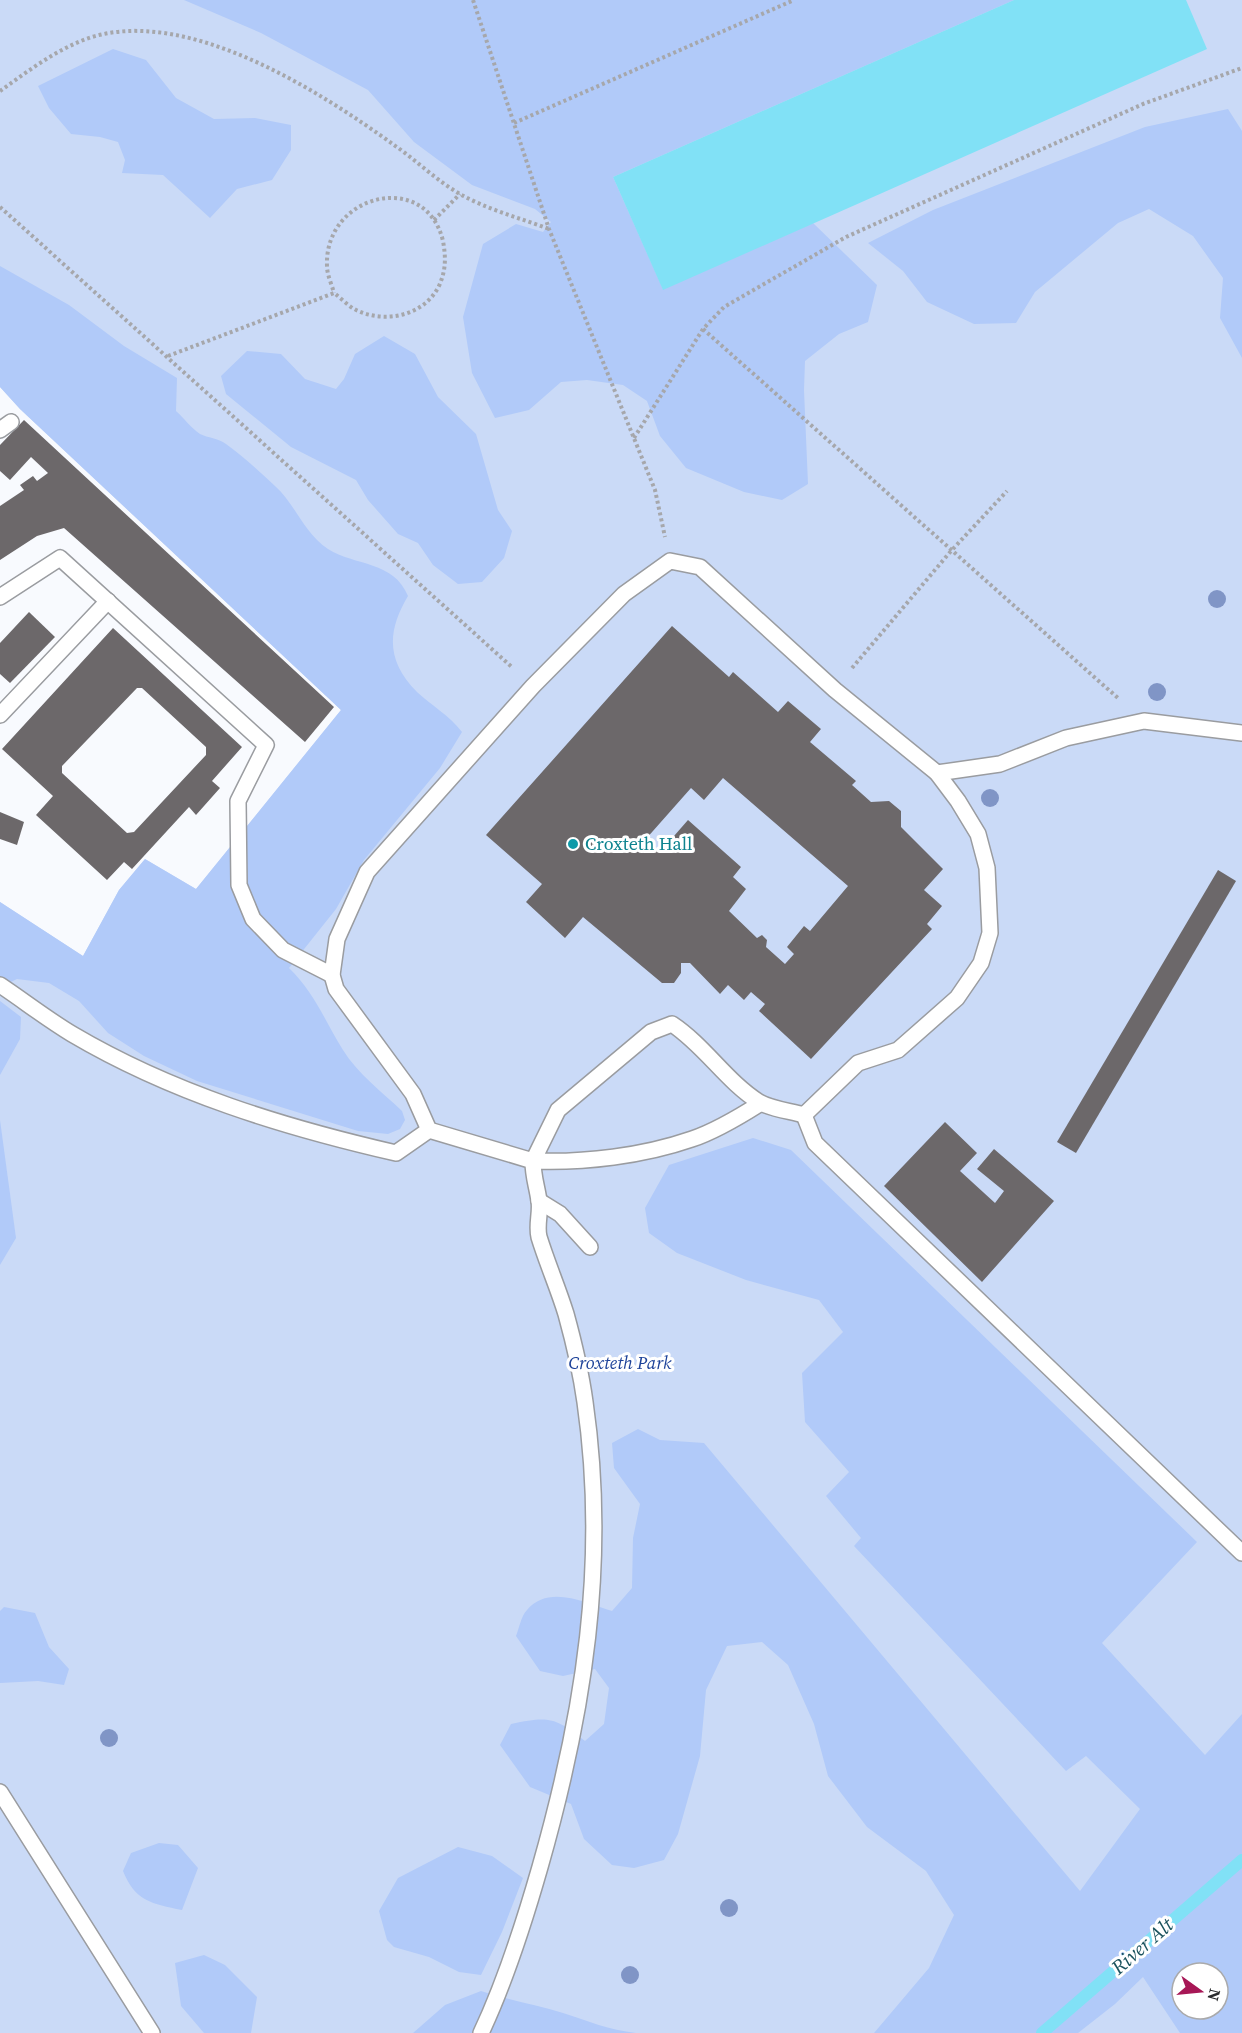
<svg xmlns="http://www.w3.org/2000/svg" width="1242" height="2033" font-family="'Source Serif 4',serif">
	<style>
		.green { fill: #cadaf7; fill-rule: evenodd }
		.forest { fill: #b1caf9; fill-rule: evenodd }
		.water { fill: #81e1f6 }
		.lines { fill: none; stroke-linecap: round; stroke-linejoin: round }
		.stream { stroke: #81e1f6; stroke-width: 12 }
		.building { fill: #6c686a; fill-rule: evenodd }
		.service-casing { stroke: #9a9ca0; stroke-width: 18 }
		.path { stroke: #a6a7ab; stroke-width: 4; stroke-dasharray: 3 3; stroke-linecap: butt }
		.service { stroke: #fff; stroke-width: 15 }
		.tree { fill: #8095c6 }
		.culture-dot { fill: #0f9aa8; stroke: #fff; stroke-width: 2 }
		.labels { text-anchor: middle; stroke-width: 6; stroke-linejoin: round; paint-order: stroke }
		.culture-label { font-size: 18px; fill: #0d838f; stroke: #fff; text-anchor: start }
		.park-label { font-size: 18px; font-style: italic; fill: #1d4299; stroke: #fff }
		.water-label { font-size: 20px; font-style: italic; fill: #1c545f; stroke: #fff }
	</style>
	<rect width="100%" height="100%" fill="#f8fafe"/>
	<path class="green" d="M 0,0 L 1242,0 L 1242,2033 L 0,2033 L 0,902 L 83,956 L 119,890 L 145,859 L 196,889 L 341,710 L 20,409 L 0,387 ZM 1182,1973 L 1218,1973 L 1218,2009 L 1182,2009 Z"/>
	<g class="forest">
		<polygon points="184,0 1014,0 613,177 663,289 813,223 877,285 868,322 839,334 805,361 804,390 808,484 782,500 744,492 686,468 660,436 647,401 623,385 587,380 561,382 529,410 495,418 472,373 463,317 483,244 516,224 543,232 551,222 535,209 472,185 414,142 368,90 261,33"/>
		<polygon points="113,49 146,60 176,98 214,119 255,118 291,125 291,150 272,180 237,189 210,218 163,175 122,173 125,160 118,142 100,137 71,134 49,108 38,86"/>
		<polygon points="1228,109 1242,131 1242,358 1220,318 1223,278 1193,236 1149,209 1118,223 1035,292 1016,323 974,324 927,302 903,271 868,243 933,210 1145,127"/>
		<path d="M 0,266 L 69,305 L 124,346 L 177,378 L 176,411 C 184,418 191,428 200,434 C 208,438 218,438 226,444 C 243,456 259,471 275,486 C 296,505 303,532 328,549 C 355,566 394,561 408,596 C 387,631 386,661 417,692 C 432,706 449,715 462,732 L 440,768 L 364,860 L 336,909 L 289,968 C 314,992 325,1021 343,1050 C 357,1073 382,1092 402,1111 L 405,1120 L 400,1129 L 388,1134 L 358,1131 L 197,1081 L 144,1056 L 108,1033 L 79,1001 L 49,983 L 17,979 L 0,987 L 0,902 L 83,956 L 119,890 L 145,859 L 196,889 L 341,710 L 20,409 L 0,387 Z"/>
		<polygon points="384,336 415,354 438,397 476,434 498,510 512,531 504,558 482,582 458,584 433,565 418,543 398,534 368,500 356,480 291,447 226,394 221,376 247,351 281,354 305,379 336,389 344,379 355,354"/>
		<polygon points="0,1001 21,1017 20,1039 0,1075"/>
		<polygon points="0,1120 16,1238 0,1265"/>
		<path d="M 753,1138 L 791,1150 L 1197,1542 L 1102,1643 L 1205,1755 L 1242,1714 L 1242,2033 L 1180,2033 L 1143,1977 L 1115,2004 L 1078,2033 L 874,2033 L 929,1968 L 954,1915 L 926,1871 L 867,1827 L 828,1776 L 814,1724 L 788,1665 L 762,1642 L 727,1646 L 706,1690 L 700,1756 L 678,1834 L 664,1860 L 634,1868 L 612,1865 L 584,1839 L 571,1804 L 530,1787 L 500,1745 L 511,1724 C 549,1716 555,1717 585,1741 L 604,1724 L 609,1688 L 595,1669 L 563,1676 L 540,1671 L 516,1636 C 519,1629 521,1616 527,1610 C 549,1584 586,1603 612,1611 L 632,1588 L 633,1538 L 640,1504 L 614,1468 L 612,1443 L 638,1429 L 660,1440 L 704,1443 L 1080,1891 L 1140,1809 L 1086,1756 L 1066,1771 L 854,1546 L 861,1538 L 826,1496 L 849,1472 L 805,1422 L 802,1373 L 843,1332 L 819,1300 L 746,1280 L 677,1253 L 649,1233 L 645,1208 L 669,1165 ZM 1182,1973 L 1218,1973 L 1218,2009 L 1182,2009 Z"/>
		<polygon points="4,1607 35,1613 49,1647 69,1669 64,1685 38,1681 0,1683 0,1611"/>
		<path d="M 159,1843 L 178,1845 L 198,1868 L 182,1910 C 152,1904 135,1901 123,1871 L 131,1853 Z"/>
		<polygon points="458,1847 492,1856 523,1878 502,1932 481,1975 459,1972 429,1957 394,1947 387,1940 379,1911 398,1878"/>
		<polygon points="204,1955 225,1965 257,1997 251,2033 204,2033 181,2006 175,1963"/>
		<path d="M 481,1991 C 508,2000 536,2005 563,2013 C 588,2021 609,2030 636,2033 L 413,2033 L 445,2005 Z"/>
	</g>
	<polygon class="water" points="1014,0 1186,0 1207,49 663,290 613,177"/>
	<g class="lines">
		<polyline class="stream" points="1042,2033 1242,1860"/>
	</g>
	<g class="building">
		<polygon points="24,420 334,707 305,742 64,528 37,536 0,560 0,506 24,490 20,485 33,476 37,481 48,473 31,457 10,480 0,471 0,445"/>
		<polygon points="29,612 55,637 10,683 0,674 0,643"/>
		<path d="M 672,626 L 729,677 L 733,672 L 778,712 L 788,701 L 821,729 L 810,742 L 856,781 L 852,785 L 871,802 L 889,801 L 901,811 L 901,827 L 943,869 L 924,890 L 942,906 L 927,924 L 932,929 L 811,1059 L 759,1011 L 765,1004 L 751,992 L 744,1000 L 728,985 L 720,994 L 690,963 L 681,963 L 681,973 L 674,983 L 662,983 L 583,917 L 565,938 L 526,902 L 542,884 L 486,835 ZM 723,778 L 848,886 L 810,931 L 804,926 L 787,947 L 794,954 L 785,964 L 766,947 L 767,940 L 762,935 L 757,938 L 729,911 L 746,889 L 733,877 L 741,867 L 688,820 L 660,852 L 645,840 L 691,788 L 704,800 Z"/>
		<path d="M 113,628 L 242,747 L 212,781 L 220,788 L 196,815 L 189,807 L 132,869 L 124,862 L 107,880 L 36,815 L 53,796 L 2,749 ZM 137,688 L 142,688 L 206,747 L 206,755 L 134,832 L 127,833 L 62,773 L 62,766 Z"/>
		<polygon points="0,812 24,822 17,845 0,839"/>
		<polygon points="1218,870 1236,881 1076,1153 1057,1142"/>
		<polygon points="945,1122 977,1153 960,1171 995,1203 1004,1191 977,1169 994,1149 1054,1201 982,1282 884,1186"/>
	</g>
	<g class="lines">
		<g class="service-casing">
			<g id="service">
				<polyline points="0,430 11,422"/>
				<polyline points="0,597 60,558 266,745 238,801 239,885 253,919 283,950 332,975"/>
				<polyline points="0,715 108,601"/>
				<polyline points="937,773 1000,764 1066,738 1144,721 1242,733"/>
				<path d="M 0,985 C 24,1001 47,1019 72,1034 C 172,1093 283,1127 396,1153 L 429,1130"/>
				<path d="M 761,1103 C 739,1117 716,1131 692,1139 C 643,1156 584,1163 533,1161 L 558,1110 L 651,1032 L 672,1024 C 705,1046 726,1081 759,1102 C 771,1109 790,1111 804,1115"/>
				<polyline points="539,1201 560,1214 590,1247"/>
				<polyline points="0,1792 152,2033"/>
				<path d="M 481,2033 C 506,1980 524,1923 540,1867 C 584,1713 608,1562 585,1402 C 581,1373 574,1343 566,1314 C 558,1288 547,1263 539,1237 C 536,1225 541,1212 539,1201 C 537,1186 533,1177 533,1161 L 429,1130 L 413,1094 L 336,989 L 332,975 L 337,939 L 367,872 L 533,686 L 624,594 L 670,561 L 700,567 L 835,690 L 937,773 L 958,801 L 978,834 L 987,868 L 990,933 L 981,963 L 957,998 L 898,1050 L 858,1063 L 804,1115 L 815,1143 L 1242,1553"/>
			</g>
		</g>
		<g class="path">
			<polyline points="473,0 549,229 655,490 665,537"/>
			<path d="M 0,91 C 27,72 54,51 86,39 C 183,4 318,90 394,145 C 416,160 437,181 460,194 C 486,209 520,218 549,229"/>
			<polyline points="514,123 794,0"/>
			<polyline points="0,207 513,668"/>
			<polyline points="434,220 460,194"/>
			<polyline points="703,329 1119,699"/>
			<path d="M 168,356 L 334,293 C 341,298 348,306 356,310 C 385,324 424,316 439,286 C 446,270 446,258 443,241 C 426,169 324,194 327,266 C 327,275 332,285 334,293"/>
			<polyline points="634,438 703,329 724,307 846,237 1143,104 1242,68"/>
			<polyline points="852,668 951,551 1007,491"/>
		</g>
		<use href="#service" class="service"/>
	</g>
	<g class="tree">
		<circle cx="1217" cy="599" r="9"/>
		<circle cx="1157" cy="692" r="9"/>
		<circle cx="990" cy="798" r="9"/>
		<circle cx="109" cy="1738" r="9"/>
		<circle cx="729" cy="1908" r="9"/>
		<circle cx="630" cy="1975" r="9"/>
	</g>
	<circle class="culture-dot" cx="573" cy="844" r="6"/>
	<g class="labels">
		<g class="culture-label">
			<text x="585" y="850">Croxteth Hall</text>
		</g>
		<g class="park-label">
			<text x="620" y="1369">Croxteth Park</text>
		</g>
		<g class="water-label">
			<text transform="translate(1142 1946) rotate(-41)" y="7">River Alt</text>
		</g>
	</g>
	<g transform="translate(1200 1991) rotate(105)"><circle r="28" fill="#ffffff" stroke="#aaaaab" stroke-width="1.5"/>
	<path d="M0-4.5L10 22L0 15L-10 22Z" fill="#a71756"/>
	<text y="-9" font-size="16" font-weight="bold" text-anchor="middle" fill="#2a2b2d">N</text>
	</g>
</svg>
